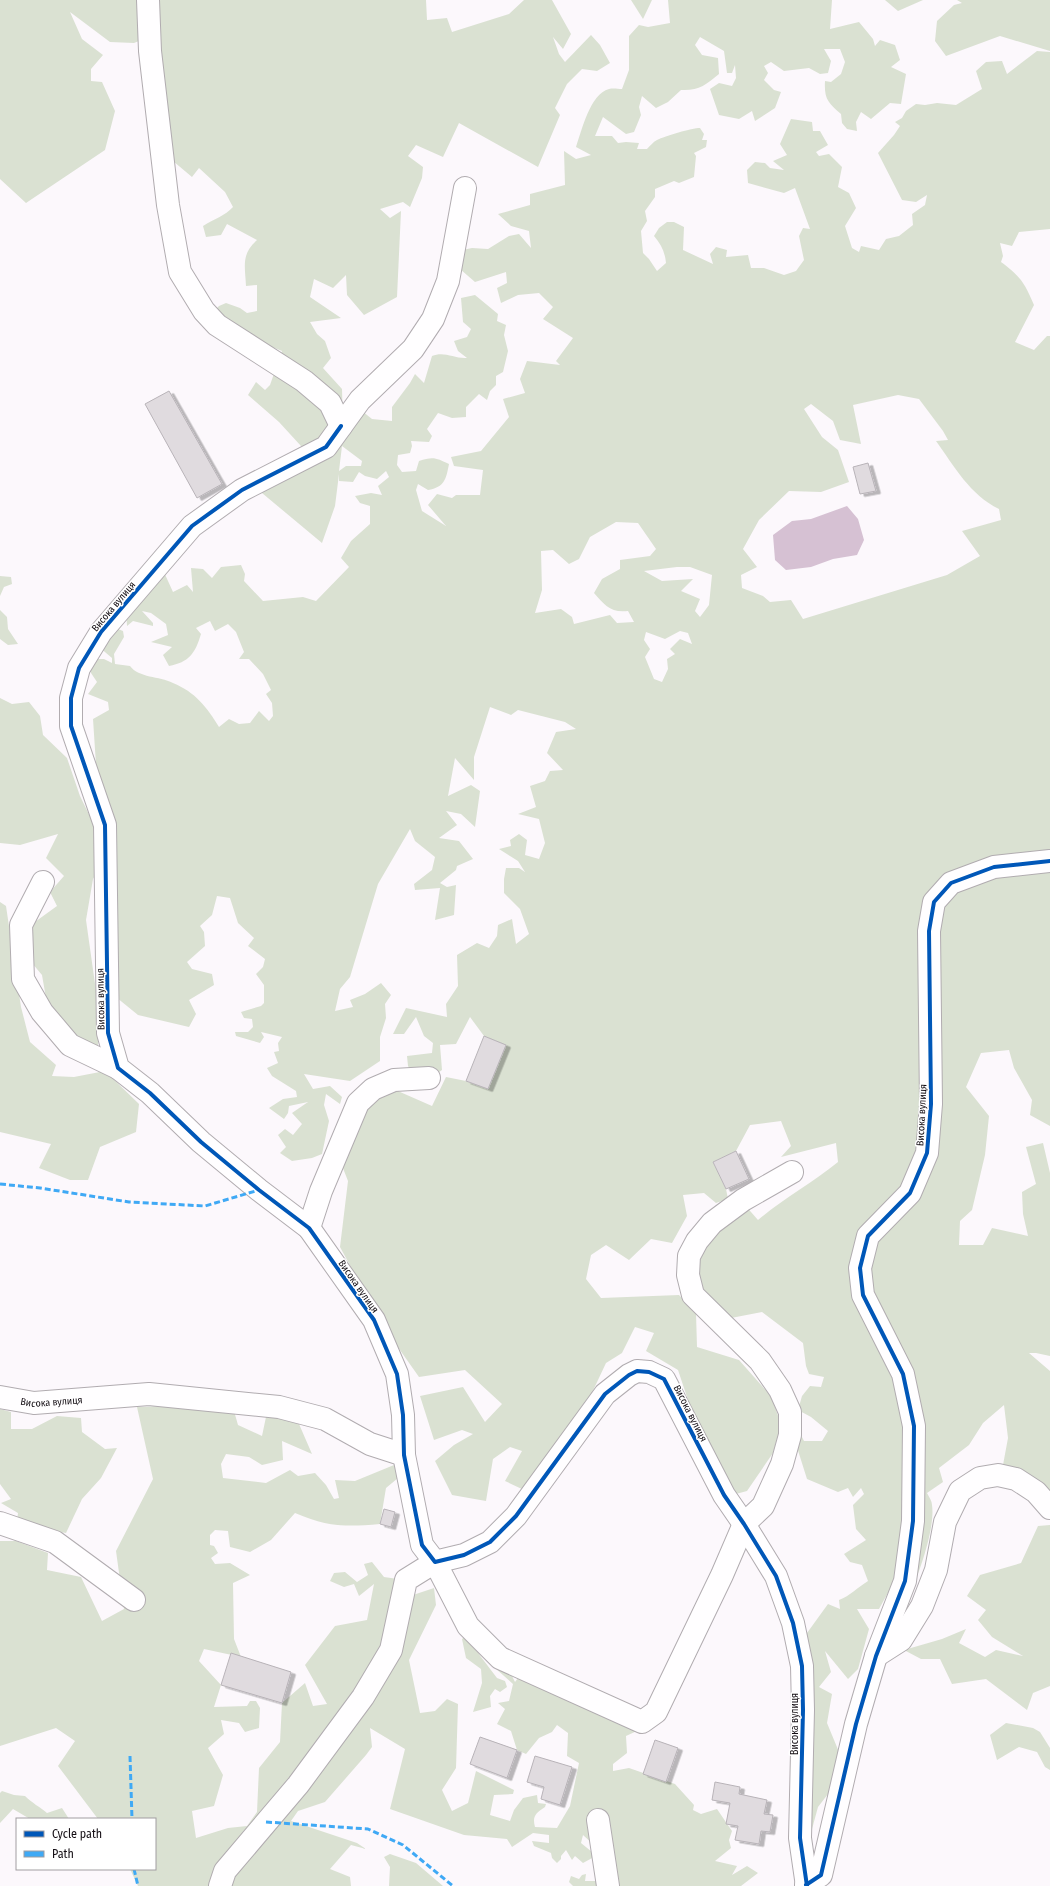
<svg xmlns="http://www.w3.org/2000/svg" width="1050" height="1886" font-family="'Fira Sans Condensed',sans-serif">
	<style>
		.forest { fill: #dae1d2; fill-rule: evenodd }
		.water { fill: #d6c1d3 }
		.building { fill: #e0dbdf; stroke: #b8b3b8; filter: url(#shadow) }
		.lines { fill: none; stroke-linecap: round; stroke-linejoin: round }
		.minor-casing { stroke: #b1acb0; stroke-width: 24 }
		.minor { stroke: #fffeff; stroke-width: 22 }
		.quiet { stroke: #3fa9f5; stroke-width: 3; stroke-dasharray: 6 3; stroke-linecap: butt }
		.cycleway-casing { stroke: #fff; stroke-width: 6 }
		.cycleway { stroke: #0057b8; stroke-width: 4 }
		.labels { text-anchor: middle; stroke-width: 3; stroke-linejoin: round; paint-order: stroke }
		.street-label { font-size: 10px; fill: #130d13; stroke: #fff }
	</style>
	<defs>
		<filter id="shadow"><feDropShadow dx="4.5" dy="2.5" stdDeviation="0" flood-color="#0004"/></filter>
	</defs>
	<rect width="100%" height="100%" fill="#fcf8fc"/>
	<g class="forest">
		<path d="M 0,0 L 426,0 L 427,20 L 447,18 L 452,32 L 509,14 L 524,0 L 552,0 L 571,34 L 563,49 L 553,37 L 559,54 L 565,62 L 591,35 L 600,45 L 610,63 L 597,71 L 582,69 L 567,84 L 555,108 L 560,115 L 538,167 L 459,123 L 443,157 L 416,145 L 408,156 L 423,167 L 422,178 L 410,207 L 403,202 L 380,209 L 390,218 L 401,211 L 397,297 L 364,315 L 347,295 L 346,275 L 333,288 L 314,279 L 310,297 L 341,318 L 310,322 L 317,334 L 325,341 L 331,358 L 323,368 L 342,389 L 343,426 L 362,411 L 372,419 L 392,421 L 392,407 L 410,383 L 415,374 L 424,383 L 432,356 C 445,351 454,359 467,358 L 458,351 L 454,341 L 467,337 L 471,329 L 463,322 L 461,298 L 475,295 L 498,314 L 497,321 L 506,325 L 504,335 L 508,351 L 503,372 L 496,376 L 496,385 L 490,391 L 487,400 L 479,394 L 466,407 L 466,417 L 452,418 L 438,413 L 427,429 L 432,436 L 429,442 L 411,441 L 412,446 L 410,453 L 398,455 L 397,465 L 402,472 L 416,471 L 419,461 C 433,456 437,458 449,464 C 446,479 445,487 428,490 L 418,484 L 416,490 L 422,511 L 446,526 L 428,505 L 437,494 L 452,498 L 456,495 L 480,495 L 483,470 L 454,466 L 451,457 L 481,451 L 509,417 L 503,399 L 525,393 L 520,379 L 527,361 L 560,365 L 556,361 L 573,338 L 543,319 L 553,307 L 539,293 L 518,295 L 501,303 L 497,288 L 507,283 L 506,272 L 475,282 L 460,269 L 453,252 L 472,248 L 488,249 L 509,236 L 519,234 L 531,248 L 529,231 L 511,226 L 498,214 L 530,205 L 530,194 L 565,185 L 564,151 L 576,159 L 591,155 L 576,147 C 582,130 590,94 609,89 C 613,88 618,89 622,89 L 629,70 L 629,36 L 639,25 L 648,27 L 670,23 L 668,0 L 832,0 L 830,29 L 859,22 L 873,39 L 875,46 L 880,40 L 895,45 L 900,60 L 891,67 L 906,74 L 901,104 L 890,103 L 871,119 L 861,112 L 856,122 L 857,131 L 847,129 L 842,123 L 841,114 C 828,103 824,99 825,81 L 831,82 L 841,74 L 845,62 L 840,49 L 824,49 L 831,61 L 828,73 L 820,74 L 809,68 L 784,71 L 771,62 L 764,66 L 768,73 L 764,80 L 774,90 L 781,92 L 775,108 L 755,121 L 752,111 L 739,119 L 719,115 L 710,89 L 719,83 L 732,86 L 736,78 L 735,65 L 732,73 L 727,73 L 724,51 L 700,37 L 695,45 L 702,55 L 718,58 L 719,74 C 706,85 698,91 681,90 L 668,102 L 656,108 L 642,96 L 639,107 L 641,115 L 634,132 L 626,134 L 603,117 L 595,136 L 612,136 L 618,143 L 626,142 L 639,143 L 637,149 L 647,149 C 650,146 653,142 657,140 C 665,136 692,128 700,128 L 704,134 L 702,140 L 707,140 L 706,147 L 694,153 L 696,156 L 694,177 L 679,183 L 674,181 L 655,189 L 655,197 L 645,211 L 647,221 L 641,231 L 643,253 L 649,259 L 657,271 L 666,263 C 665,252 661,244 654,236 L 659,228 L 667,222 L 674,222 L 684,227 L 683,250 L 713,264 L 710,254 L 716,247 L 727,250 L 726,257 L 748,255 L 751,268 L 764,268 L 784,275 L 796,271 L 804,260 L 799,236 L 803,228 L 810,229 L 795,188 L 784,193 L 748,183 L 747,170 L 755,162 L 765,163 L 770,168 L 784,170 L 773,161 L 787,155 L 780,144 L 791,119 L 812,122 L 813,131 L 820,131 L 828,145 L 816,152 L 819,156 L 829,154 L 842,167 L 838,187 L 849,193 L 856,208 L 845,226 L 852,248 L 859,252 L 861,246 L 879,250 L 886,239 L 899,236 L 913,225 L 912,214 L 925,205 L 927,195 L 916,202 L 902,200 L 878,153 L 894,135 L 900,126 L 895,122 L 902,118 L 906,111 L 916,104 L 925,105 L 937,103 L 956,105 L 982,89 L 976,71 L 986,62 L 1002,61 L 1007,74 L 1037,51 L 1050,52 L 1050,229 L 1019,232 L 1012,246 L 1000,243 L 1003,256 L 1001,262 C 1021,277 1024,282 1034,305 L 1015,342 L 1034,350 L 1047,336 L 1050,336 L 1050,1126 L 1030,1115 L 1032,1100 L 1014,1068 L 1009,1050 L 981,1053 L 966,1087 L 989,1116 L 985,1155 L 972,1210 L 960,1221 L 959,1245 L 983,1245 L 992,1228 L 1028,1236 L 1023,1214 L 1022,1192 L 1036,1184 L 1026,1147 L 1043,1143 L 1050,1173 L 1050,1356 L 1036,1353 L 1029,1353 L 1050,1371 L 1050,1501 L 1029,1481 L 1003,1465 L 1008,1438 L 1004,1405 L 983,1423 L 969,1445 L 939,1468 L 943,1482 L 927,1493 C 929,1497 932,1501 932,1505 C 936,1532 913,1590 901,1615 L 895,1580 L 879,1609 L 857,1609 L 869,1629 L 858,1669 L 848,1679 L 825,1651 L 831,1672 L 819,1687 L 832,1694 L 827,1723 L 839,1752 L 838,1781 L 818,1807 L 806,1851 L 809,1729 L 807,1633 L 828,1604 L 840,1609 L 839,1600 C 850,1596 858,1587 868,1581 L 862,1565 L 850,1562 L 844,1554 L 866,1540 L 856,1529 L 853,1505 L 864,1494 L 861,1488 L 853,1497 L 848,1488 L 838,1492 L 807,1479 L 795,1441 L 801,1435 L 804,1441 L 822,1441 L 828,1431 L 811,1417 L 798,1410 L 802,1396 L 810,1386 L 821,1387 L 824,1377 L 809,1374 L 806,1366 L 803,1343 L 762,1312 L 731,1318 L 697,1290 L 699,1244 L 744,1204 L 758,1220 C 783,1199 812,1183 838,1162 L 836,1143 L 781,1157 L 791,1146 L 781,1121 L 750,1125 L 736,1151 L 713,1162 L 726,1189 L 728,1199 L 716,1203 L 704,1193 L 683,1195 L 687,1216 L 672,1243 L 651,1239 L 629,1260 L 606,1245 L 591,1255 L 586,1279 L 601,1298 L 679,1295 L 696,1313 L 697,1347 L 739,1360 L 771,1396 L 781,1424 L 773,1453 L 747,1491 L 732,1495 L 694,1418 L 678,1370 L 646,1351 L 654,1333 L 635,1327 L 622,1353 L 606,1363 L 590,1397 L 524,1490 L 505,1481 L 522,1451 L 510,1447 L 493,1459 L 486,1501 L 452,1495 L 435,1461 L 454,1445 L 473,1434 L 462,1430 L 434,1440 L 420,1396 L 463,1387 L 485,1422 L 502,1404 L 465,1370 L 419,1377 L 383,1326 L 340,1247 L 348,1181 L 339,1158 L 369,1101 L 391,1088 L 432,1106 L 446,1077 L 466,1081 L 488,1089 L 506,1045 L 484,1036 L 470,1017 L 456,1044 L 440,1045 L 442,1070 L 435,1075 L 413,1074 L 408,1066 L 407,1056 L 432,1053 L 433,1043 L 424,1036 L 416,1017 L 404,1034 L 393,1034 L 406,1008 L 447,1017 L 446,1004 L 458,986 L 457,955 L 477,943 L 489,948 L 497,936 L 498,925 L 512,919 L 516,944 L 529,934 L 520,909 L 504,893 L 504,879 L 506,868 L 519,868 L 525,872 L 518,861 L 499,849 L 511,846 L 510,840 L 519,834 L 527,840 L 525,855 L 539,859 L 545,843 L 539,819 L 518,814 L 536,807 L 530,786 L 545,781 L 550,771 L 563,770 L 547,753 L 556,732 L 576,729 L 565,722 L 518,710 L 511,715 L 490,707 L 474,757 L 474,780 L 455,758 L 448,796 L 471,785 L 480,791 L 475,827 L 461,814 L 446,811 L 457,825 L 439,838 L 459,841 L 473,859 L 457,866 L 456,870 L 440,883 L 447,887 L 456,885 L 454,915 L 435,920 L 440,888 L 415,890 L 414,884 L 432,870 L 435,857 L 415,841 L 410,829 L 378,884 L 350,977 L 340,989 L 335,1011 L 353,1007 L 350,1000 L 365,994 L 381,983 L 391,995 L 385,1004 L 386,1018 L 380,1037 L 380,1061 L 350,1081 L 304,1074 L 313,1089 L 330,1086 L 342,1097 L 340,1104 L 326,1094 L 324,1105 L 329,1121 L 322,1154 L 312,1158 L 292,1161 L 280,1153 L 286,1147 L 278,1135 L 285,1129 L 293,1135 L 302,1124 L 292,1113 L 308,1102 L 289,1106 L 288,1113 L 284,1119 L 269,1108 L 283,1099 L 297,1097 L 296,1091 L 272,1076 L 267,1068 L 278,1063 L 274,1052 L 279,1051 L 278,1043 L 282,1037 L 261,1032 L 264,1037 L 260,1043 L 236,1036 L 235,1032 L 248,1032 L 253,1027 L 252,1019 L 244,1018 L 241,1012 L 261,1006 L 264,1003 L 264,985 L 256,974 L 263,967 L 265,959 L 248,946 L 254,938 L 238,923 L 230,898 L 217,896 L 212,915 L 200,926 L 204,932 L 205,946 L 187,962 L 192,969 L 212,974 L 214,985 L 189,1000 L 196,1014 L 189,1027 L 138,1015 L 111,993 L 93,719 L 109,710 L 108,702 L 88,694 L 97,682 L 91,673 L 90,659 L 104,659 L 112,663 L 112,658 L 99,647 L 113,627 L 123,631 L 124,637 L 114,654 L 115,664 L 130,666 C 139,678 159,676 173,683 C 195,692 207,707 219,727 L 229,719 L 239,724 L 250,723 L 259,711 L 269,721 L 273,716 L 272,703 L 266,694 L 271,690 L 263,674 L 249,659 L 239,659 L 244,652 L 236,632 L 228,624 L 215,631 L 210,621 L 196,628 L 201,634 C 195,654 189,662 169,666 L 163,655 L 172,647 L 151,642 L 168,635 L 166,624 L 151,613 L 142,611 L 153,623 L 153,626 L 133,621 L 127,626 L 126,609 L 163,570 L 173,592 L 187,585 L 193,592 L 191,568 L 203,569 L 212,578 L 221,567 L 241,565 L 245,574 L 244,581 L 263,601 L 303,597 L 316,601 L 349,567 L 341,558 L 351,541 L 370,524 L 370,506 L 360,503 L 355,496 L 371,493 L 382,495 L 378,486 L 389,477 L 386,471 L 377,479 L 365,476 L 359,472 L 353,482 L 339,481 L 339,474 L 335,506 L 322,543 L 256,488 L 312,458 L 279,422 L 248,395 L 256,382 L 265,390 L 270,385 L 282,351 L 217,325 L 214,311 L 219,306 L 226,303 L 240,308 L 247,313 L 257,311 L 257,285 L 246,286 C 245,266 241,254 257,240 L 227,224 L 221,235 L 206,237 L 203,226 C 214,219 225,216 233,207 L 225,192 L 199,168 L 192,177 L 167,156 L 159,33 L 134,43 L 110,42 L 70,12 L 82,39 L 103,55 L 91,69 L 91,81 L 102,82 L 115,111 L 105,150 L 26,203 L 0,179 ZM 898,395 L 919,399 L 943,431 L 948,440 L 936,441 C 954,466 970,495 999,509 L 1001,520 L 962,531 L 980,556 L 947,575 L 803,619 L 791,600 L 770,602 L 763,596 L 742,588 L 741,575 L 757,567 L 743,549 L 759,520 L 789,491 L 821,492 L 849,482 L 838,450 L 822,437 L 804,409 L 811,404 L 833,421 L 840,440 L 861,444 L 853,405 ZM 342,446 L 362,461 L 361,466 L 346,466 L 339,471 ZM 616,522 L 638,523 L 656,549 L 650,556 L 620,560 L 620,569 L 602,579 L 594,593 C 605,605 610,613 628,611 L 634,622 L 617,623 L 610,615 L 574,624 L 572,617 L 561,609 L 535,613 L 542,590 L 541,551 L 553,550 L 569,564 L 579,559 L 590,537 ZM 677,567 L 690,567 L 712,575 L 709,605 L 700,617 L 695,611 L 700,599 L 681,591 L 693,579 L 662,581 L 644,571 ZM 680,631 L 688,633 L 692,644 L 680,639 L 670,649 L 675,654 L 667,659 L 668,669 L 662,682 L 654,679 L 645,657 L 650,649 L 644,640 L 646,632 L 665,639 Z"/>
		<polygon points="631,0 652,0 643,19"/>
		<polygon points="885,0 923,0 898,11"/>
		<polygon points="957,0 1050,0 1050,51 1000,36 946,56 935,41 937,21 954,5 962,3"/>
		<polygon points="0,576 11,577 12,584 4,587 0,596"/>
		<polygon points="0,610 7,617 8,629 18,644 8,645 0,639"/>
		<polygon points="0,698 12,704 29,702 40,716 43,735 67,758 80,796 98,833 101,865 93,879 86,920 98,1005 98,1047 80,1042 55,1018 46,998 42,975 27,957 28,927 57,906 50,892 64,876 46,858 58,834 20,845 0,843"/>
		<polygon points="0,902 6,906 21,1007 30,1042 56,1065 52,1076 74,1077 105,1071 139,1104 136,1132 100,1147 88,1180 70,1180 39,1168 51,1144 0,1132"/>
		<path d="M 164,1406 L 234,1411 L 238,1425 L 262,1436 L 266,1417 L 252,1410 L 299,1424 L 312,1454 L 282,1441 L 283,1460 L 262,1465 L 249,1457 L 226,1454 L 221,1464 L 223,1478 L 266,1483 L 290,1470 L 298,1476 L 315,1473 L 326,1485 L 334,1499 L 339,1498 L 335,1480 L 355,1481 L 394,1465 L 400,1469 L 398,1478 L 386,1488 L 380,1524 C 345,1527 328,1527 295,1513 L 271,1540 L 250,1552 L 230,1547 L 228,1531 L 215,1530 L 210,1535 L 210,1545 L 214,1546 L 218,1553 L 211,1558 L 215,1564 L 230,1563 L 250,1575 L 233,1583 L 234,1639 L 241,1657 L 204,1649 L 199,1661 L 221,1685 L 214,1707 L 247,1706 L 250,1701 L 256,1701 L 260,1708 L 259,1728 L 245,1732 L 239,1723 L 221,1720 L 224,1734 L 208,1748 L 223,1775 L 214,1806 L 192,1811 L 196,1838 L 228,1828 L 247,1826 L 257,1812 L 259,1768 L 280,1742 L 282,1703 L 305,1683 L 313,1706 L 327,1704 L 305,1665 L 335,1626 L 367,1620 L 374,1584 L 359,1596 L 354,1584 L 344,1587 L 330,1581 L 334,1573 L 345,1572 L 357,1582 L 368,1575 L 364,1564 L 372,1562 L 384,1577 L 398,1579 L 410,1596 L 434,1588 L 436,1605 L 409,1660 L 420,1713 L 435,1711 L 447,1699 L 458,1704 L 456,1768 L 442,1790 L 452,1811 L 468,1803 L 476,1771 L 514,1790 L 513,1794 L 494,1795 L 490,1815 L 510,1821 L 514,1810 L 523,1798 L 537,1795 L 538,1803 L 546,1804 L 545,1807 C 536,1813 532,1816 535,1827 L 557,1828 L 570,1806 L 579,1763 L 567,1756 L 568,1733 L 557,1725 L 552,1732 L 539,1738 L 526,1754 L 517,1750 L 511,1731 L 497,1724 L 505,1709 L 498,1703 L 509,1701 L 513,1684 L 478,1653 L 497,1678 L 505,1681 L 507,1687 L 500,1692 L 495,1689 L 490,1696 L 491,1707 L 473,1712 L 482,1683 L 481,1669 L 466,1658 L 462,1639 L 468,1634 L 508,1668 L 515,1682 L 521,1674 L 639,1730 L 626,1736 L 627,1753 L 613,1764 L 613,1771 L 629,1768 L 675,1784 L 694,1805 L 693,1810 L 701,1814 L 717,1809 L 732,1831 L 729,1840 L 731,1848 L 715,1861 L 737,1866 L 732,1875 L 747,1866 L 758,1873 L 741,1886 L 573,1886 L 569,1882 L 571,1876 L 579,1879 L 582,1875 L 586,1874 L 585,1881 L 600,1881 L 596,1847 L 583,1835 L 581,1843 L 592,1852 L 594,1857 L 583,1863 L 575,1856 L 572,1860 L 566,1850 L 561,1856 L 561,1859 L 557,1863 L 552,1858 L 551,1853 L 534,1846 L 532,1841 L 549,1843 L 549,1835 L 533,1833 L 512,1847 L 507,1839 L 464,1835 L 390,1809 L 405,1749 L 370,1728 L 372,1747 L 366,1755 L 325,1802 L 298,1811 L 291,1821 L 357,1843 L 366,1849 L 351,1845 L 330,1869 L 350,1877 L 351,1886 L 138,1886 L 130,1869 L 155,1869 L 155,1819 L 98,1819 L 58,1766 L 75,1741 L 56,1728 L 0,1746 L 0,1541 L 16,1541 L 48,1553 L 47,1570 L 81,1577 L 102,1621 L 124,1609 L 116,1551 L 153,1479 L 137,1407 Z"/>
		<polygon points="0,1409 11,1412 11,1429 32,1429 57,1416 81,1418 82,1432 105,1449 117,1448 101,1478 82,1499 66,1533 42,1529 17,1521 18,1513 1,1503 11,1499 0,1484"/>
		<polygon points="1050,1525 1050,1686 1033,1693 1027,1710 986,1679 952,1684 940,1659 921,1659 904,1650 942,1639 966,1629 959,1643 985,1657 996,1650 1023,1656 992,1637 978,1620 986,1610 967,1596 980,1575 1021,1563 1038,1526"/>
		<polygon points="1006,1723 1033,1728 1040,1732 1050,1748 1050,1770 1045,1767 1037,1752 1019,1747 997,1760 990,1735"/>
		<path d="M 2,1791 L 14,1795 L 25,1796 C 32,1803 40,1807 47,1813 L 62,1808 L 69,1819 L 30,1819 L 13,1809 L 0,1823 L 0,1793 Z"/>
		<polygon points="390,1854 416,1863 443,1886 389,1886 390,1867 384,1857"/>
	</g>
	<polygon class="water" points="847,506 858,519 864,540 857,555 833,559 811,567 786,570 775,560 773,535 792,521 811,519"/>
	<g class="building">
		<polygon points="169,391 222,484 197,498 145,404"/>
		<polygon points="868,463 876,491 860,494 853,467"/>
		<polygon points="484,1036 506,1045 488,1089 466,1081"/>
		<polygon points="736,1151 749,1179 726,1189 713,1162"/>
		<polygon points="384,1509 395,1512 391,1527 380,1524"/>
		<polygon points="231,1653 291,1672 282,1703 221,1685"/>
		<polygon points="480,1737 517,1750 507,1778 470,1764"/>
		<polygon points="655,1740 678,1748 666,1782 643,1774"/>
		<polygon points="535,1756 572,1767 560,1805 541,1799 544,1787 527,1782"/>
		<polygon points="715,1782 740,1787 739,1794 767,1800 764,1814 773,1815 770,1832 761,1831 759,1844 735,1840 738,1826 726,1824 730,1803 712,1800"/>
	</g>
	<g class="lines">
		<g class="minor-casing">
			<g id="minor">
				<polyline points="148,0 150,51 168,205 180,272 204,311 217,325 304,381 330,403 341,426"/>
				<polyline points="465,188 448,281 433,319 413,349 360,400 326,447 242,490 192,526 101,632 79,668 71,698 71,726 105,825 108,1033 118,1068 150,1093 201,1142 259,1190 309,1228 374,1320 397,1374 403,1415 404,1455 422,1545 435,1562 464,1555 490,1542 516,1516 605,1394 629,1375 637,1371 649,1372 664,1379 724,1495 744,1524 776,1576 793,1623 802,1666 803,1710 800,1838 807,1886"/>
				<polyline points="43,882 21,925 23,979 42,1012 70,1045 118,1068"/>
				<polyline points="309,1228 321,1191 358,1103 373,1089 394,1080 429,1078"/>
				<path id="s1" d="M 0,1397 L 34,1403 L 149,1394 L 279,1407 L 325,1419 L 370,1444 L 404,1455"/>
				<polyline points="0,1523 55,1542 134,1600"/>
				<polyline points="876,1656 901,1640 922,1606 936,1570 945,1522 960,1491 980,1478 998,1475 1016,1479 1036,1492 1050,1508"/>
				<polyline points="598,1820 608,1886"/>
				<polyline points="806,1885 821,1875 856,1724 876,1656 905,1581 913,1521 914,1426 903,1374 863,1295 860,1268 868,1236 910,1193 927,1153 931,1104 929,931 934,902 951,883 994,867 1050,861"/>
				<polyline points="220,1886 225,1871 298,1785 363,1697 391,1650 406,1580 435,1562 468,1626 500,1658 642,1722 656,1712 722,1575 744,1524 763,1506 782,1464 790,1435 790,1412 780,1390 760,1361 693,1295 688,1275 689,1256 697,1241 712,1223 743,1200 792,1172"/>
			</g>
		</g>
		<use href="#minor" class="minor"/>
		<g class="quiet">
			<polyline points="0,1184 40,1188 129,1202 205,1206 259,1190"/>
			<polyline points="130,1756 132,1819"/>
			<polyline points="266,1822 368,1829 403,1845 453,1886"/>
			<polyline points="134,1869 138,1886"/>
		</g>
		<g class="cycleway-casing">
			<g id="cycleway">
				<polyline points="341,426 326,447 242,490 192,526 101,632 79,668 71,698 71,726 105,825 108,1033 118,1068 150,1093 201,1142 259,1190 309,1228 374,1320 397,1374 403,1415 404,1455 422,1545 435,1562 464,1555 490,1542 516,1516 605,1394 629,1375 637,1371 649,1372 664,1379 724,1495 744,1524 776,1576 793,1623 802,1666 803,1710 800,1838 807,1886"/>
				<polyline points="806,1885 821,1875 856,1724 876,1656 905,1581 913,1521 914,1426 903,1374 863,1295 860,1268 868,1236 910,1193 927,1153 931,1104 929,931 934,902 951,883 994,867 1050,861"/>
			</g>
		</g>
		<use href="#cycleway" class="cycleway"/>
	</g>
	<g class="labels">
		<g class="street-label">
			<text transform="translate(113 606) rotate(-50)" y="4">Висока вулиця</text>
			<text transform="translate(100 999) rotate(-91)" y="4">Висока вулиця</text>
			<text transform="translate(921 1115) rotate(-87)" y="4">Висока вулиця</text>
			<text transform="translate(359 1286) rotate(55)" y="4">Висока вулиця</text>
			<text dy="4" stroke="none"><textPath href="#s1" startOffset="52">Висока вулиця</textPath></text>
			<text transform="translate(691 1413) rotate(63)" y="4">Висока вулиця</text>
			<text transform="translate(794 1724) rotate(-90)" y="4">Висока вулиця</text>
		</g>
	</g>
	<rect x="16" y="1818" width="140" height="52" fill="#ffffff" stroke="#a19ea1"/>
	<rect x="24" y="1831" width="20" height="6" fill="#0057b8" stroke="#a19ea1"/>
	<text x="52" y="1838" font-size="12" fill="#130d13">Cycle path</text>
	<rect x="24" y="1851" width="20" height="6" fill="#3fa9f5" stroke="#a19ea1"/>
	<text x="52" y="1858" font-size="12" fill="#130d13">Path</text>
</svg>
